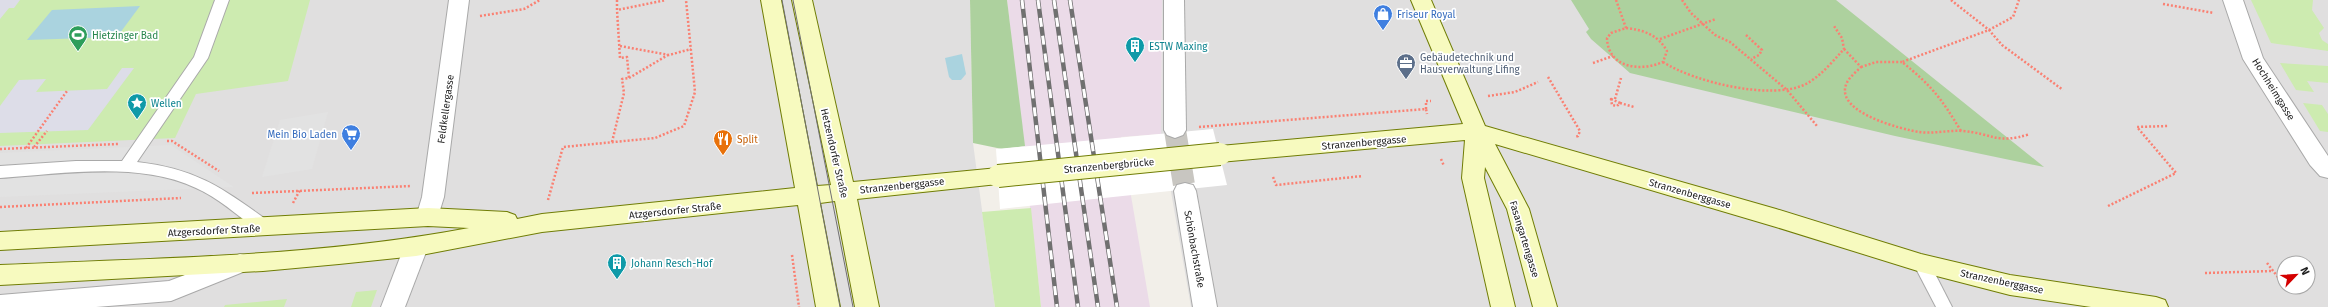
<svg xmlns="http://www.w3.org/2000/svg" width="2328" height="307" font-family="'Fira Sans',sans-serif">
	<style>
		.residential { fill: #e0dfdf; fill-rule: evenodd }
		.industrial { fill: #ebdbe8 }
		.grass { fill: #cdebb0 }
		.forest { fill: #add19e }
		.parking { fill: #e2e2e2 }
		.plaza { fill: #dddde8 }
		.water { fill: #aad3df }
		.pier { fill: #fff }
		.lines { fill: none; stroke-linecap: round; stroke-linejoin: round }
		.street-tunnel { stroke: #c8c6c1; stroke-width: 22; stroke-dasharray: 22 11; stroke-linecap: butt }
		.lane-casing { stroke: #a9a9a9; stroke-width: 2 }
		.street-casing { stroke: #a9a9a9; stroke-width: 2 }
		.secondary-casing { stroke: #707d05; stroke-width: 2 }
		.path { stroke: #fa8072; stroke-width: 2.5; stroke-dasharray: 2 2; stroke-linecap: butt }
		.lane { fill: #fff; fill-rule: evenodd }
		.street { fill: #fff; fill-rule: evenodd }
		.secondary { fill: #f7fabf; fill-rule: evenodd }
		.tram { stroke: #707070; stroke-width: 1 }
		.rail-casing { stroke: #707070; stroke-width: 4.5 }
		.rail { stroke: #fff; stroke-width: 3; stroke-dasharray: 9; stroke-linecap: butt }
		.secondary-bridge-casing { stroke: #707d05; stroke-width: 24; stroke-linecap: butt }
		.secondary-bridge { stroke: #f7fabf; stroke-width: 22 }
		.labels { text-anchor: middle; stroke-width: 3.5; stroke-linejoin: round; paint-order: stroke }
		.shop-label { font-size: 10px; fill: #366cbe; stroke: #fff; text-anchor: start }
		.leisure-label { font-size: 10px; fill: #27864d; stroke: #fff; text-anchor: start }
		.culture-label { font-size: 10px; fill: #0d838f; stroke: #fff; text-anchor: start }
		.service-label { font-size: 10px; fill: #4e5e75; stroke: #fff; text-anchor: start }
		.street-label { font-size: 10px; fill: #222; stroke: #fff }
		.food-label { font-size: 10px; fill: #c56008; stroke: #fff; text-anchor: start }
	</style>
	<rect width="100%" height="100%" fill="#f2efe9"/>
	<g class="residential">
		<polygon points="0,0 970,0 973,143 995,307 0,307"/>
		<path d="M 1162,0 L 2328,0 L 2328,307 L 1191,307 L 1161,134 ZM 2284,263 L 2308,263 L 2308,287 L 2284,287 Z"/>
	</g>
	<polygon class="industrial" points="1007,0 1162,0 1161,134 1121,137 1150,307 1041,307"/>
	<g class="grass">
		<polygon points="0,0 310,0 288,81 196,94 175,138 0,146"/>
		<polygon points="2251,0 2313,0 2312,10 2324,28 2319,33 2322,40 2328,44 2328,51 2271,43"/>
		<polygon points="2280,63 2328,66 2328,83 2307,81 2314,92 2296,90"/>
		<polygon points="2303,103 2322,105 2328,114 2328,132 2320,131"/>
		<polygon points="1031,208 1041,307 995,307 982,212"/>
		<polygon points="377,290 371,307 351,307 356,292"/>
		<polygon points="287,299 284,307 224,307 225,305"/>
	</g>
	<g class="forest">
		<polygon points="970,0 1007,0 1025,146 1002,149 973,143"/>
		<polygon points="1571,0 1836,0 2044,167 1895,136 1630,73 1591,39 1586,32 1589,29"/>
	</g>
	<g class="parking">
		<polygon points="328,112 312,169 262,177 280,120"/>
		<polygon points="171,145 234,187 0,197 0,153"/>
	</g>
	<g class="plaza">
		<polygon points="0,0 20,0 14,8 9,8 0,19"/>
		<polygon points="122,68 134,68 88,130 0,133 0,106 19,80 46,79 36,92 107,89"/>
	</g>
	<g class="water">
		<polygon points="140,6 117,37 27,40 52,10"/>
		<polygon points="962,54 966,74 961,80 952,80 949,77 945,58"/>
	</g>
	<polygon class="pier" points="1213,129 1227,185 1000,209 996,149"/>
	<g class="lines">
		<polyline class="street-tunnel" points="1175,130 1185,191"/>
		<g class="lane-casing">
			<g id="lane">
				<path d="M 215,0 L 229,0 L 208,58 L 137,162 C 198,169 222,188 271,223 L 273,227 L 271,231 L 265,233 L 259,231 C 239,217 219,198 196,188 C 138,161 62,174 0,178 L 0,166 L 76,161 L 122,161 L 194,57 Z"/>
				<polygon points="1921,257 1927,258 1952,307 1936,307 1913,263 1915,258"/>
			</g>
		</g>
		<g class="street-casing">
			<g id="street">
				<polygon points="449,0 469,0 444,197 436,223 428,226 420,223 416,217 422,197"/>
				<polygon points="1164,0 1184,0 1186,130 1183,135 1175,138 1167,135 1164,130"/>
				<polygon points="2223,0 2243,0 2263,58 2328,156 2328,178 2320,176 2310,165 2243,59"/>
				<polygon points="1185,183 1193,185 1196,191 1217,307 1193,307 1174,191 1177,185"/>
				<polygon points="416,238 424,240 428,247 405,307 381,307 404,247 408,240"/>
				<polygon points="240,254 248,256 252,263 248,270 171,301 96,307 0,307 0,295 169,281"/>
			</g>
		</g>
		<g class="secondary-casing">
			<g id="secondary">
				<path d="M 761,0 L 781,0 L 817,186 L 831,185 L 792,0 L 812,0 L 853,182 L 998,168 L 1006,170 L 1009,176 L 1006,182 L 998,184 L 857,199 L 879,307 L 855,307 L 835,201 L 820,203 L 840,307 L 816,307 L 798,205 L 542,232 L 416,256 L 339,264 L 263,271 L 0,285 L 0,265 C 156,258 315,257 469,228 L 428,226 L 0,250 L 0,232 L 428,208 L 507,212 L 515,215 L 517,219 L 542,214 L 795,188 Z"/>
				<polygon points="1411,0 1431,0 1485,126 1776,209 1921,254 2010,275 2156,297 2165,300 2168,307 2091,307 2010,295 1921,272 1776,227 1495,144 1529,209 1557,307 1533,307 1507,209 1485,167 1484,178 1515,307 1491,307 1462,178 1465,140 1220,162 1212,160 1209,154 1212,148 1220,146 1463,124"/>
			</g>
		</g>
		<g class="path">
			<polyline points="617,0 617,10 666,0"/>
			<polyline points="1616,0 1626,28"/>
			<polyline points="1682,0 1691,13 1715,35 1730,42 1787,90 1817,126"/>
			<polyline points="1951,0 1989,30 2002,45 2063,90"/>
			<polyline points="2163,4 2214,13"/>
			<polyline points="480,16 524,9 540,0"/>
			<path d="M 1626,28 C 1644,30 1658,35 1667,51 L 1663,62 C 1640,72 1608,68 1607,38 L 1611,33 Z"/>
			<polyline points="1746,35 1762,50 1759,55 1751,59"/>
			<polyline points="1660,39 1716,19"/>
			<polyline points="620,46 669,55 691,49"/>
			<path d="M 1844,49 L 1861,67 C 1854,74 1844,81 1845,92 C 1847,115 1901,129 1919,132 C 1933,134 1948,130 1962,131 C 1992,133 1996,145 2030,134"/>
			<path d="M 1663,62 C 1694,82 1772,101 1806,84 C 1821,76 1833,61 1844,49 L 1842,38 L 1834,26"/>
			<polyline points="1593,63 1613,56"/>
			<polyline points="1861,67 1876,62 1902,62"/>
			<polyline points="1548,77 1580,131 1578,136 1575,137"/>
			<polyline points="629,78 668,55"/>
			<polyline points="1488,96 1515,92 1538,82"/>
			<polygon points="1611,99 1620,103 1617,106 1612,105"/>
			<polyline points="1615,99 1621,78"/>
			<polyline points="1620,103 1634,107"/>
			<polyline points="1426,109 1426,101 1431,101"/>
			<polyline points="1199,127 1426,109 1427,114"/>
			<path d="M 1961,131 C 1941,98 1932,86 1902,62 L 1989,30 L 2013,17 L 2019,0"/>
			<polyline points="167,141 172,141 219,171"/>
			<polyline points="612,142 624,93 622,79 629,78 627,57 620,58 617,10"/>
			<polyline points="34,147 47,131"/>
			<polyline points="26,148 67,91"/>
			<polyline points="0,149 118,144"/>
			<polyline points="1441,159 1444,166"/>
			<polyline points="1273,177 1276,185 1363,176"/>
			<polyline points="252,193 411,186"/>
			<polyline points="548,200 563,147 655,138 684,126 695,92 686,0"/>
			<polyline points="293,203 300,190"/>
			<polyline points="2108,206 2176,173 2137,127 2168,126"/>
			<polyline points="0,207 181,198"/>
			<polyline points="792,255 799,307"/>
			<polyline points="2267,263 2284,285"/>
			<polyline points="2205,273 2273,271"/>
			<polyline points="2286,287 2288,290"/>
		</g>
		<use href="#lane" class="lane"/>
		<use href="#street" class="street"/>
		<use href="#secondary" class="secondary"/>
		<g class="tram">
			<polyline points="782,0 840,307"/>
			<polyline points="793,0 853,307"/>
		</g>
		<g class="rail-casing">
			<g id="rail">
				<polyline points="1022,0 1057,307"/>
				<polyline points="1038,0 1078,307"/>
				<polyline points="1054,0 1098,307"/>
				<polyline points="1070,0 1117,307"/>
			</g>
		</g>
		<use href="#rail" class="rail"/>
		<g class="secondary-bridge-casing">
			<polyline id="secondary-bridge" points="998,176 1220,154"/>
		</g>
		<use href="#secondary-bridge" class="secondary-bridge"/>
	</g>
	<defs>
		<g id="shop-pin" transform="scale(1)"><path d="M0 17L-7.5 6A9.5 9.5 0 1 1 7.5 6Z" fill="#3f7fe0" stroke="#fff"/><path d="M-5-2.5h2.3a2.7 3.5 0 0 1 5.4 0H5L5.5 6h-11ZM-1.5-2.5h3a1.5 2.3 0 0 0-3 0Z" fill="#fff"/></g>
		<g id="stadium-pin" transform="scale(1)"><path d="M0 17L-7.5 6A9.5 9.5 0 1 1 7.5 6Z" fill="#2e9e5b" stroke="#fff"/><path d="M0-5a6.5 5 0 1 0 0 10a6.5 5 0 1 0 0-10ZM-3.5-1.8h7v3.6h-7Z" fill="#fff"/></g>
		<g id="building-pin" transform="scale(1)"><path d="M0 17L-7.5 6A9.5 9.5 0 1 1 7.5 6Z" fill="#0f9aa8" stroke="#fff"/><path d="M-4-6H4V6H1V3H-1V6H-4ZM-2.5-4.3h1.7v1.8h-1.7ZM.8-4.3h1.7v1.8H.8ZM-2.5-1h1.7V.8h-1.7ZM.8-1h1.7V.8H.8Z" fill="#fff"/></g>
		<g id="office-pin" transform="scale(1)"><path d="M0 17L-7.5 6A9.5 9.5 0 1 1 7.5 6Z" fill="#5c6f8a" stroke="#fff"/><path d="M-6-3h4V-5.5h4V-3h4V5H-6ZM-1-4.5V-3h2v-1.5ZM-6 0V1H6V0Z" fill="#fff"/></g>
		<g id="sight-pin" transform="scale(1)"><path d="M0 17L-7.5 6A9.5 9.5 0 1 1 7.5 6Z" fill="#0f9aa8" stroke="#fff"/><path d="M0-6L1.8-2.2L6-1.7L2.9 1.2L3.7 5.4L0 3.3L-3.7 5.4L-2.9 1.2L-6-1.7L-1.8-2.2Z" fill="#fff"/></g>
		<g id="supermarket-pin" transform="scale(1)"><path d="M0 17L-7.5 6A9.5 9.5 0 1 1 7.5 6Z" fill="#3f7fe0" stroke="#fff"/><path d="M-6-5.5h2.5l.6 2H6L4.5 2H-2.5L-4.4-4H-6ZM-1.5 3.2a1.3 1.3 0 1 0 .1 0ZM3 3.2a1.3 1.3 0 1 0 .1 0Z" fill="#fff"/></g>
		<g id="restaurant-pin" transform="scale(1)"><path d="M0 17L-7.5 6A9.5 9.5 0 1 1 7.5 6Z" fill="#e8710a" stroke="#fff"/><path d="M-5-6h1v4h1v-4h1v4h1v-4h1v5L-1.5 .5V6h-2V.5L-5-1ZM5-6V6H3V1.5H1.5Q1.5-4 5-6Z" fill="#fff"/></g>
	</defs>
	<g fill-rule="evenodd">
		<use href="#shop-pin" x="1383" y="14"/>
		<use href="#stadium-pin" x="78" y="35"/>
		<use href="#building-pin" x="1135" y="46"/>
		<use href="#office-pin" x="1406" y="63"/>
		<use href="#sight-pin" x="137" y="103"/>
		<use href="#supermarket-pin" x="351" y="134"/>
		<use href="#restaurant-pin" x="723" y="139"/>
		<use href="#building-pin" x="617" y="263"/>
	</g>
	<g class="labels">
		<g class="shop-label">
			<text x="1397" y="18">Friseur Royal</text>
			<text x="337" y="138" text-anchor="end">Mein Bio Laden</text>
		</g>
		<g class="leisure-label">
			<text x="92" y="39">Hietzinger Bad</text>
		</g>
		<g class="culture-label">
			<text x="1149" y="50">ESTW Maxing</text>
			<text x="151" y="107">Wellen</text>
			<text x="631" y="267">Johann Resch-Hof</text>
		</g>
		<g class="service-label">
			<text x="1420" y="61">Gebäudetechnik und<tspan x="1420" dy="12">Hausverwaltung Lifing</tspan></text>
		</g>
		<g class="street-label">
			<text transform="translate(2274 89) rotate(58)" y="4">Hochheimgasse</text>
			<text transform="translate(445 109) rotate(-82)" y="4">Feldkellergasse</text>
			<text transform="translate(1364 142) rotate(-5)" y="4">Stranzenberggasse</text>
			<text transform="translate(835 153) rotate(77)" y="4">Hetzendorfer Straße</text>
			<text transform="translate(1109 165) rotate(-5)" y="4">Stranzenbergbrücke</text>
			<text transform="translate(902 185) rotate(-6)" y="4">Stranzenberggasse</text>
			<text transform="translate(1690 193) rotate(16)" y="4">Stranzenberggasse</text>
			<text transform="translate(675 210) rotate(-6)" y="4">Atzgersdorfer Straße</text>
			<text transform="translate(214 230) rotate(-3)" y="4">Atzgersdorfer Straße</text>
			<text transform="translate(1525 239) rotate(73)" y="4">Fasangartengasse</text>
			<text transform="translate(1195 249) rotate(80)" y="4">Schönbachstraße</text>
			<text transform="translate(2002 281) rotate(12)" y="4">Stranzenberggasse</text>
		</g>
		<g class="food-label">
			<text x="737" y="143">Split</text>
		</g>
	</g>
	<g transform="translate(2296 275) rotate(65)"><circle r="19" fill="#ffffff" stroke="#a7a7a7"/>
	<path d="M0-3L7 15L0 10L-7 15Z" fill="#d40000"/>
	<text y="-6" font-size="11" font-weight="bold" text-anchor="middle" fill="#222222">N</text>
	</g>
</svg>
